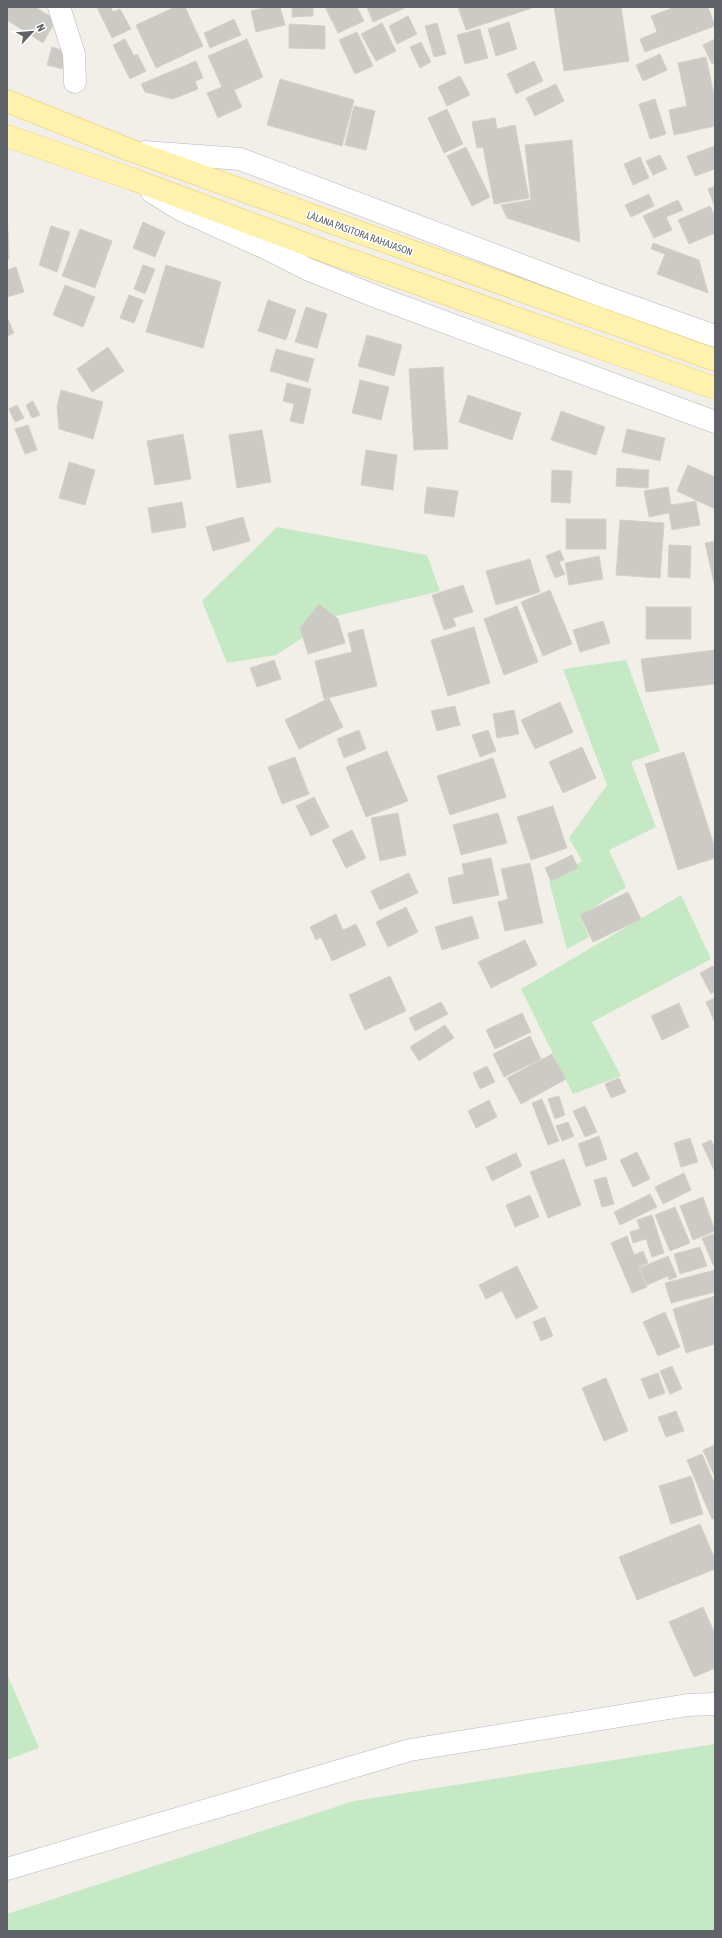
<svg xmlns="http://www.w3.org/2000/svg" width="722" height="1938" font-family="'Asap Condensed',sans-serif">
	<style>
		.green { fill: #c5e8c5 }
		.building { fill: #cccac5; stroke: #d6d1c6 }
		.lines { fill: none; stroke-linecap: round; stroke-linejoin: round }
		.minor-casing { stroke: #b5b8bc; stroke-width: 23 }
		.major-casing { stroke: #f2c960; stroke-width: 23 }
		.minor { stroke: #fff; stroke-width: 22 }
		.major { stroke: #fff2af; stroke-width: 22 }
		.labels { text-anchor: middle; stroke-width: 3; stroke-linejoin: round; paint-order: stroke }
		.street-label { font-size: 10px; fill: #5f6368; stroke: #fff }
	</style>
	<rect width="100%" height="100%" fill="#f1efe8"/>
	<g class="green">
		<polygon points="277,527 427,555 440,591 336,616 276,655 227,663 202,601"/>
		<polygon points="626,660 660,751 631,762 656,827 609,850 626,887 580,916 589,937 567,949 549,881 582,861 569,838 607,785 563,669"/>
		<polygon points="681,895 711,959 592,1022 621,1076 573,1094 521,989"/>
		<polygon points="7,1674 39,1748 7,1760"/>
		<polygon points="715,1744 715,1931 7,1931 7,1914 354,1801"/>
	</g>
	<g class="building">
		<polygon points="7,7 35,7 56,20 43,43 7,20"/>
		<polygon points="97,7 111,7 113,12 120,9 131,29 112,38"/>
		<polygon points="175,7 185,7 203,46 156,68 136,25"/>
		<polygon points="267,7 280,7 285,25 256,32 251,11"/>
		<polygon points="292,7 313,7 313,16 292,17"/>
		<polygon points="325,7 357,7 364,21 338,33"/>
		<polygon points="367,7 404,7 405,8 373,22"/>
		<polygon points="458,7 531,7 532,8 466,30"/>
		<polygon points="554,7 621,7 629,61 564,71"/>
		<polygon points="675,7 708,7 715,26 645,52 640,39 657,32 651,16"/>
		<polygon points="408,16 417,34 397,44 389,26"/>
		<polygon points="234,19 241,35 210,48 204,33"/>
		<polygon points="509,22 517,49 496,56 488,29"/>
		<polygon points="382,23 396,51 376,61 361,34"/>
		<polygon points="437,23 446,54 434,57 425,26"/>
		<polygon points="289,24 325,26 325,49 289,48"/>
		<polygon points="480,29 488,58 465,64 457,35"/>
		<polygon points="357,32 373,66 355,74 339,40"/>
		<polygon points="125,39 134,56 137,54 146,71 130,79 113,45"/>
		<polygon points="247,39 263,77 234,90 242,107 218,118 207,93 222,87 208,56"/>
		<polygon points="715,39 715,62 712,64 703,45"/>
		<polygon points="421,42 431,62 420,68 410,47"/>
		<polygon points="52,47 68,52 63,69 47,65"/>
		<polygon points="660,54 667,70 643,81 636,65"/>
		<polygon points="706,57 715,99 715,126 674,135 669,110 687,106 678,63"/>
		<polygon points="196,61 203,78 195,81 198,89 173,99 145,92 141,84"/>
		<polygon points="534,61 543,81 516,94 507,74"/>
		<polygon points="460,76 470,95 447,106 438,87"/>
		<polygon points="280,79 354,100 342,146 267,125"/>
		<polygon points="556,84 564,101 535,116 526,98"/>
		<polygon points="655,99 666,134 650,139 639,104"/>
		<polygon points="354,106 375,111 366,150 345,145"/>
		<polygon points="447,109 463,144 444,153 428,118"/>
		<polygon points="495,118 497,129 515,125 529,198 494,204 483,147 477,148 472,122"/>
		<polygon points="572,140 580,242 507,218 501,205 531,200 525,145"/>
		<polygon points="715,146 715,169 695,176 687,156"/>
		<polygon points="466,147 490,197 472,206 447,156"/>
		<polygon points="660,155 667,169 653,175 646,161"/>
		<polygon points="640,157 649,178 633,185 624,164"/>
		<polygon points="715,186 715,207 708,189"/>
		<polygon points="649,194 654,206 631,217 625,205"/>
		<polygon points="678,200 683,210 666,217 672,230 654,238 643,216"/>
		<polygon points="7,206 9,259 7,259"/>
		<polygon points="710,206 715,216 715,233 689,244 678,220"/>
		<polygon points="143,222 165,232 155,257 133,248"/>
		<polygon points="51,226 70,232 57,272 39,265"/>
		<polygon points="80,229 112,241 95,288 62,276"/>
		<polygon points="653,243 699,260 708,293 657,274 665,254 651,249"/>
		<polygon points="143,265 155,269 145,294 134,289"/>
		<polygon points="166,265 221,282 203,348 146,332"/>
		<polygon points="16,267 24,292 7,297 7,270"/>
		<polygon points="65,285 95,297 83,327 53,315"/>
		<polygon points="129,295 143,300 134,323 120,318"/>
		<polygon points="268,300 296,310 286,340 258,331"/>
		<polygon points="306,307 327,314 317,348 295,342"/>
		<polygon points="7,317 14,333 7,336"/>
		<polygon points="367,335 402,345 394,376 358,366"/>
		<polygon points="108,347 124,371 92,392 77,369"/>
		<polygon points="276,349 314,359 308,382 270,371"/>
		<polygon points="443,367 448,449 414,450 409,369"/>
		<polygon points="360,380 389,387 381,420 352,413"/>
		<polygon points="287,383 311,389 303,424 290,421 294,404 283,401"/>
		<polygon points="61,390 103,402 93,439 59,429 57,406"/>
		<polygon points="468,395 521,413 512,440 459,422"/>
		<polygon points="33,401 40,415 32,418 26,405"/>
		<polygon points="17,405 24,418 15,422 9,409"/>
		<polygon points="561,411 605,427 596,455 551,440"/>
		<polygon points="28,425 37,450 25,454 15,429"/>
		<polygon points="627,429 665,438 660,461 622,452"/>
		<polygon points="262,430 271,482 237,488 229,435"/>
		<polygon points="183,434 191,479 155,485 147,441"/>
		<polygon points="366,450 397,455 393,490 361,485"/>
		<polygon points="69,462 95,470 85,505 59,498"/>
		<polygon points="688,465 715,477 715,509 677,491"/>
		<polygon points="617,468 649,470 648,488 616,486"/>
		<polygon points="552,470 572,471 570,503 551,502"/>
		<polygon points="427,487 458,491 454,517 424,513"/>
		<polygon points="668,487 671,505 696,501 700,525 672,530 669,513 649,517 644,491"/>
		<polygon points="182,502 186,527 152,533 148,508"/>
		<polygon points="243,517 250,541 213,551 206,527"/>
		<rect x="566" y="519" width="40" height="30"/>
		<polygon points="620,520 664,523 660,578 616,575"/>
		<polygon points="715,541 715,587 705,543"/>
		<polygon points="669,545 691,546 690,578 668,577"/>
		<polygon points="560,550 564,560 559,562 565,574 555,578 546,556"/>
		<polygon points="599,556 603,579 569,585 565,563"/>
		<polygon points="530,559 540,592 496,605 486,571"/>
		<polygon points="463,585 473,612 453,618 456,626 444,630 432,595"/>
		<polygon points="550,590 572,644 543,656 521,602"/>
		<polygon points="319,604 338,619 345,643 308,654 300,628"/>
		<polygon points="517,606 538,662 504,675 484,619"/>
		<rect x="646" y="607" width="45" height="32"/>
		<polygon points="603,621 610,643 580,652 573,630"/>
		<polygon points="474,627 490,683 448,696 431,640"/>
		<polygon points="363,629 377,686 324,699 315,661 352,652 348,633"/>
		<polygon points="715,650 715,684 646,692 641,659"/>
		<polygon points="274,660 281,679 257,687 250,668"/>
		<polygon points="329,698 343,727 299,749 285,720"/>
		<polygon points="560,702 573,732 535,749 521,720"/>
		<polygon points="455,706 460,725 437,731 431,711"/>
		<polygon points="514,710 519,734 497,738 493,714"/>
		<polygon points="359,730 366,749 344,758 337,739"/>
		<polygon points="488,730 496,751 480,757 472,735"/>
		<polygon points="582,747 596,778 563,793 549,762"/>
		<polygon points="387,751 408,801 366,817 346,767"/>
		<polygon points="684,752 715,848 715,858 678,870 645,764"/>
		<polygon points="295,757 309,794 282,804 268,767"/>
		<polygon points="493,758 506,797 450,815 437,776"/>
		<polygon points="314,797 329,827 311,836 296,806"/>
		<polygon points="553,806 567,848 531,860 517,817"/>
		<polygon points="398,813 406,855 380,861 371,818"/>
		<polygon points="498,813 507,843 461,855 453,825"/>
		<polygon points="352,830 366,858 346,868 332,840"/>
		<polygon points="572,855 578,868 551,881 545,868"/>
		<polygon points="491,858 499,895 453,904 448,878 464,874 462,864"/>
		<polygon points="530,863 543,923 505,931 498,902 508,899 501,869"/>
		<polygon points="409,873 418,893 380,910 371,891"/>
		<polygon points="628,892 641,919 593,942 580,915"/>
		<polygon points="406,907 418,932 388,947 376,922"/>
		<polygon points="336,914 343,930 356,924 366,945 332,961 321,937 316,940 310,927"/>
		<polygon points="472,916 479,938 442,950 435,927"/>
		<polygon points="525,940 537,965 491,988 478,962"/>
		<polygon points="713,966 715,970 715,991 711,994 700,973"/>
		<polygon points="390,976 406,1011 365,1030 349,995"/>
		<polygon points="715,998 715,1023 706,1002"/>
		<polygon points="441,1002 448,1014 415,1031 409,1018"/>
		<polygon points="679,1003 689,1027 662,1040 651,1016"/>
		<polygon points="522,1013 531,1032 495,1049 486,1030"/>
		<polygon points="445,1025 454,1038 419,1061 410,1047"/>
		<polygon points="530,1036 541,1059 504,1077 493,1054"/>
		<polygon points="552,1054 566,1079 521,1104 507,1078"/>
		<polygon points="487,1066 495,1082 480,1089 473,1073"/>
		<polygon points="619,1078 626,1092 611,1098 605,1084"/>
		<polygon points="559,1096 565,1115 555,1119 548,1099"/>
		<polygon points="542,1099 559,1141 548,1145 532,1103"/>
		<polygon points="489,1100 497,1117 476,1128 468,1111"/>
		<polygon points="585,1106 597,1132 585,1137 573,1111"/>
		<polygon points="568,1122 574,1136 562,1141 556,1126"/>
		<polygon points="599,1136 607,1159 586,1167 578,1144"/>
		<polygon points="690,1138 698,1162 681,1167 674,1143"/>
		<polygon points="711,1140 715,1148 715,1172 702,1144"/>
		<polygon points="637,1152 650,1179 633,1187 620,1160"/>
		<polygon points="516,1153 522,1166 492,1181 486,1167"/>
		<polygon points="564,1159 581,1205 548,1218 530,1172"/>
		<polygon points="684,1173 691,1190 663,1204 655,1187"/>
		<polygon points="606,1177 614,1204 602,1207 594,1180"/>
		<polygon points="650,1194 657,1207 620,1225 614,1212"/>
		<polygon points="530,1195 539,1217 515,1227 506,1205"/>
		<polygon points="703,1197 715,1231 693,1240 680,1206"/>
		<polygon points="675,1207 690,1243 670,1251 655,1215"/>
		<polygon points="652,1215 664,1253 652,1257 646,1239 633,1243 630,1232 640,1229 637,1220"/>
		<polygon points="713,1234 715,1240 715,1264 713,1265 702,1238"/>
		<polygon points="627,1236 634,1255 643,1251 648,1263 639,1267 647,1287 632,1293 611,1243"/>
		<polygon points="700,1247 707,1266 680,1274 674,1254"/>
		<polygon points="668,1256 677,1277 669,1280 668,1276 647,1285 640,1268"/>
		<polygon points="517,1266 538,1308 516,1319 502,1291 486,1299 479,1285"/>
		<polygon points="715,1270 715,1292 671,1303 665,1283"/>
		<polygon points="715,1296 715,1344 686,1353 673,1309"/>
		<polygon points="665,1312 680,1347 658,1356 643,1322"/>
		<polygon points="545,1317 553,1336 541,1341 533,1322"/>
		<polygon points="672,1366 682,1389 670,1394 660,1371"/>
		<polygon points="658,1373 665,1393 649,1399 641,1379"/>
		<polygon points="606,1378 628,1431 604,1441 582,1388"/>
		<polygon points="676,1411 684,1431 666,1437 658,1417"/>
		<polygon points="715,1445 715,1477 703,1450"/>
		<polygon points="702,1454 715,1485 715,1518 712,1519 687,1460"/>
		<polygon points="691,1476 703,1514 671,1524 659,1486"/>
		<polygon points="700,1524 715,1559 715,1569 637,1600 619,1557"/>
		<polygon points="703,1607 715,1634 715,1668 694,1677 669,1622"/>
	</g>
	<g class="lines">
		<g class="minor-casing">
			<g id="minor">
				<polyline points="59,7 74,54 75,82"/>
				<polyline points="144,152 240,159 597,294 715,336"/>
				<polyline points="152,192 181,210 270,250 307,269 377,297 715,422"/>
				<polyline points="7,1869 410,1750 688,1705 715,1704"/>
			</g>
		</g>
		<g class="major-casing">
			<g id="major">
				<polyline points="7,101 130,150 715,360"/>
				<polyline points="7,136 132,179 319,249 715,388"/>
			</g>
		</g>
		<use href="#minor" class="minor"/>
		<use href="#major" class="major"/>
	</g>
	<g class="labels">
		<g class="street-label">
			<text transform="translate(360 233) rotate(20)" y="4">LÀLANA PASITORA RAHAJASON</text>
		</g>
	</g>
	<rect width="722" height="1938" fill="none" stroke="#5f6368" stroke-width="16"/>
	<g transform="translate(32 32) rotate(64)" stroke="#ffffff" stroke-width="3" paint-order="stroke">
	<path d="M0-3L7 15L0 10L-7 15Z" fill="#5f6368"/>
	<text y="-6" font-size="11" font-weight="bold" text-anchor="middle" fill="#5f6368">N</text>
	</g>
</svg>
